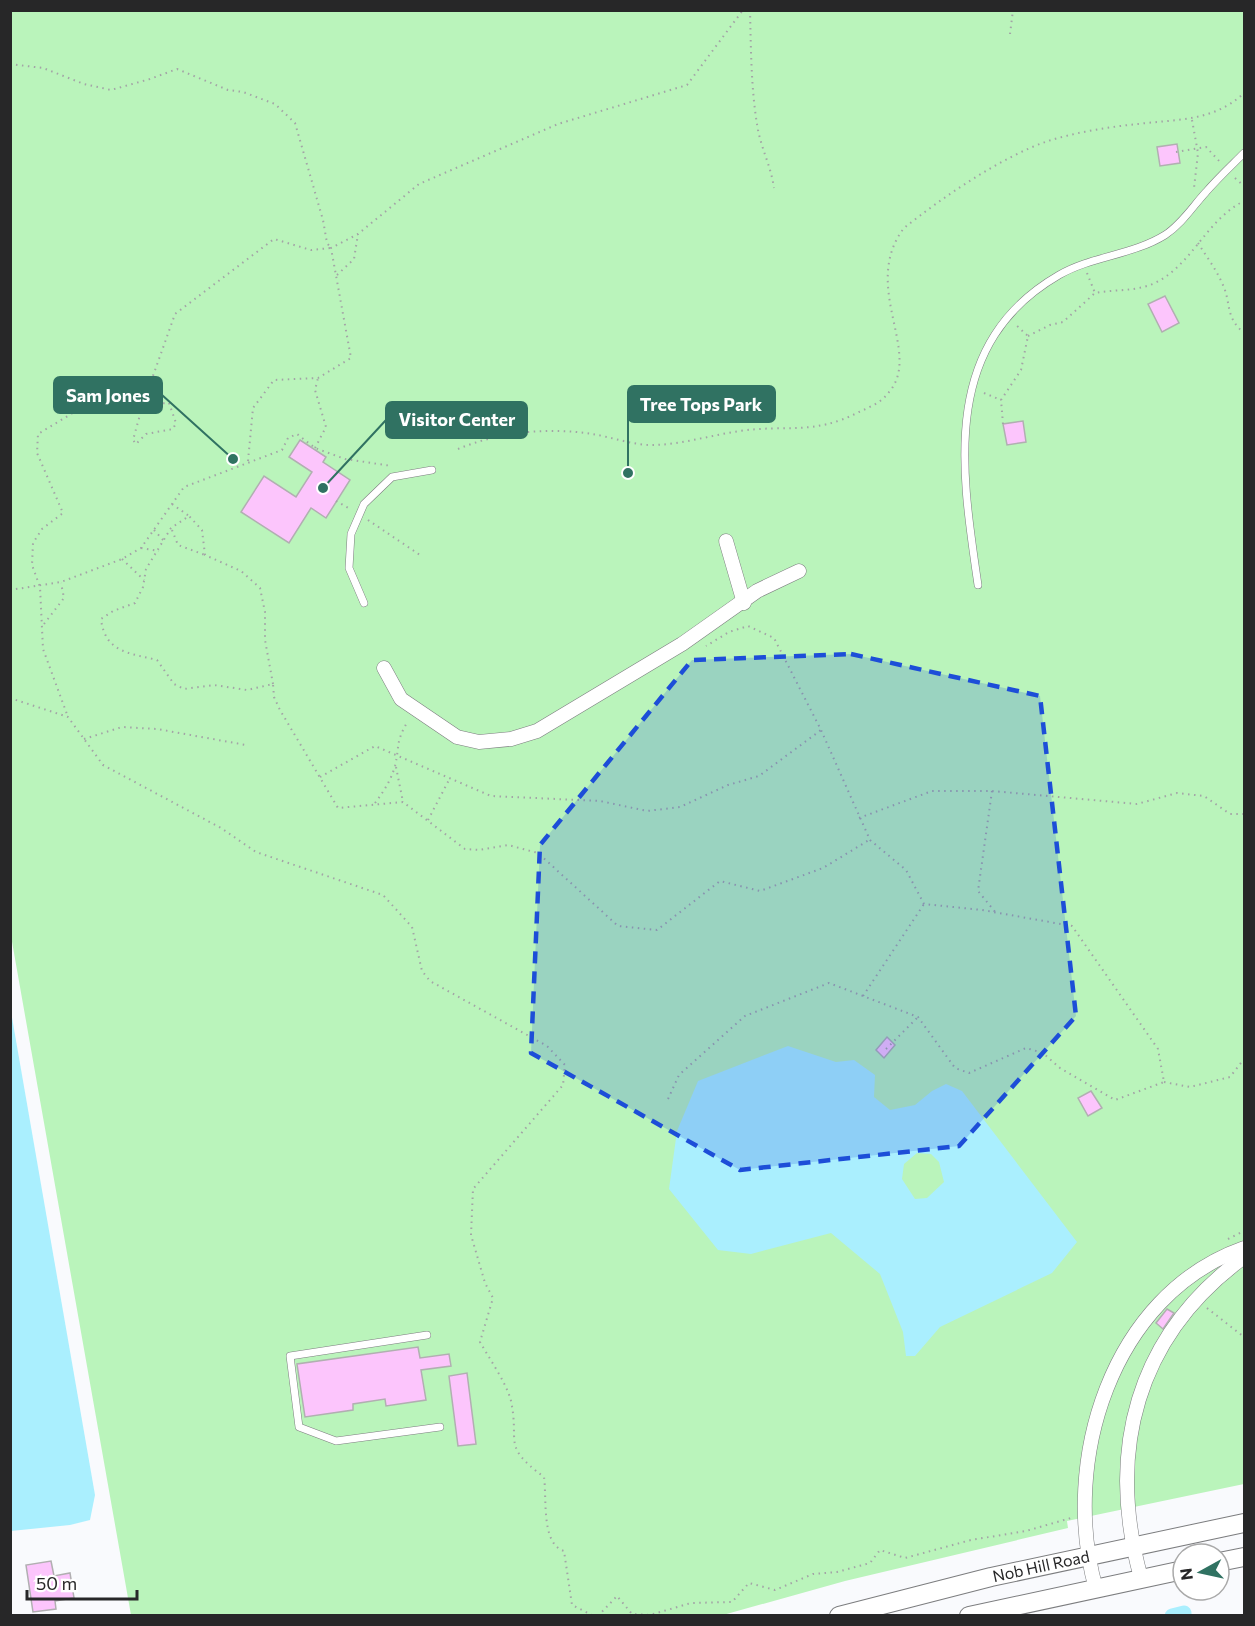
<svg xmlns="http://www.w3.org/2000/svg" width="1255" height="1626" font-family="Commissioner,sans-serif">
	<style>
		.green { fill: #baf4bb }
		.water { fill: #aaeffe; fill-rule: evenodd }
		.lines { fill: none; stroke-linecap: round; stroke-linejoin: round }
		.canal { stroke: #aaeffe; stroke-width: 15 }
		.building { fill: #fcc5fc; stroke: #b1afb1; stroke-width: 1.5 }
		.lane-casing { stroke: #7c7d7f; stroke-width: 8 }
		.street-casing { stroke: #7c7d7f; stroke-width: 15 }
		.secondary-casing { stroke: #7c7d7f; stroke-width: 20 }
		.path { stroke: #a3a4a6; stroke-width: 2; stroke-dasharray: 1.5 4.5; stroke-linecap: butt }
		.lane { stroke: #fff; stroke-width: 7 }
		.street { stroke: #fff; stroke-width: 14 }
		.secondary { stroke: #fff; stroke-width: 18 }
		.marked { fill: #1d4ed8; fill-opacity: 0.2; stroke: #1d4ed8; stroke-width: 4.5; stroke-dasharray: 12 8; stroke-linejoin: round }
		.labels { text-anchor: middle; stroke-width: 4.5; stroke-linejoin: round; paint-order: stroke }
		.street-label { font-size: 16px; fill: #272728; stroke: #fff }
		.leader { fill: none; stroke: #307262; stroke-width: 2 }
		.callout-dot { fill: #307262; stroke: #fff; stroke-width: 2 }
		.callout { fill: #307262; stroke: #307262; stroke-width: 2 }
		.callout-label { font-size: 18px; text-anchor: middle; font-weight: bold; fill: #fff }
	</style>
	<rect width="100%" height="100%" fill="#f9fafd"/>
	<polygon class="green" points="10,11 1244,11 1244,1484 1067,1521 1068,1528 845,1581 723,1615 131,1615 11,936"/>
	<g class="water">
		<polygon points="10,1006 95,1495 90,1520 70,1525 11,1531"/>
		<path d="M 788,1046 L 836,1062 L 854,1060 L 875,1075 L 874,1097 L 890,1110 L 915,1105 L 932,1091 L 946,1084 L 962,1091 L 1077,1242 L 1052,1273 L 940,1327 L 915,1356 L 906,1356 L 903,1332 L 880,1274 L 831,1233 L 751,1254 L 718,1250 L 669,1189 L 677,1131 L 698,1081 ZM 917,1153 L 931,1154 L 939,1162 L 944,1182 L 927,1198 L 915,1199 L 902,1179 L 904,1164 Z"/>
	</g>
	<g class="lines">
		<polyline class="canal" points="1172,1616 1184,1613 1184,1616"/>
	</g>
	<g class="building">
		<polygon points="1177,144 1180,163 1160,166 1157,147"/>
		<polygon points="1165,296 1179,323 1162,332 1148,304"/>
		<polygon points="1023,421 1026,442 1007,445 1003,424"/>
		<polygon points="300,440 326,457 323,462 350,480 326,518 311,508 289,543 241,512 264,476 296,497 312,472 289,457"/>
		<polygon points="887,1037 895,1045 884,1058 876,1050"/>
		<polygon points="1091,1091 1102,1108 1088,1116 1078,1098"/>
		<polygon points="1167,1309 1174,1313 1163,1329 1156,1323"/>
		<polygon points="418,1347 420,1358 449,1354 451,1366 421,1370 426,1400 386,1406 385,1399 353,1404 353,1410 305,1417 297,1364"/>
		<polygon points="467,1373 476,1444 458,1446 449,1376"/>
		<polygon points="51,1561 54,1576 70,1573 74,1598 55,1601 56,1609 33,1612 26,1565"/>
	</g>
	<g class="lines">
		<g class="lane-casing">
			<g id="lane">
				<path d="M 978,585 C 961,469 940,344 1059,275 C 1092,256 1133,255 1165,235 C 1182,224 1193,206 1206,192 C 1218,178 1231,166 1244,153"/>
				<polyline points="364,603 349,568 351,534 364,504 392,477 432,470"/>
				<polyline points="427,1335 290,1356 299,1427 336,1441 440,1427"/>
			</g>
		</g>
		<g class="street-casing">
			<g id="street">
				<polyline points="726,541 744,603"/>
				<polyline points="384,668 401,699 457,737 479,742 511,739 537,731 682,644 757,591 799,571"/>
				<path d="M 1141,1578 C 1106,1451 1136,1336 1244,1257"/>
				<path d="M 1096,1589 C 1060,1462 1111,1295 1244,1248"/>
			</g>
		</g>
		<g class="secondary-casing">
			<g id="secondary">
				<polyline points="1219,1562 1244,1557"/>
				<polyline points="839,1616 991,1577 1244,1523"/>
				<polyline points="969,1616 1183,1570"/>
			</g>
		</g>
		<g class="path">
			<path d="M 750,10 C 751,50 751,91 758,130 C 762,150 771,167 774,188"/>
			<polyline points="1010,34 1013,10"/>
			<polyline points="10,64 43,68 84,84 111,90 150,79 177,69 228,90 243,92 275,104 295,123 323,220 327,243 331,248 311,250 274,239 175,314 143,404 111,399 88,399 76,411 38,434 37,453 63,513 42,529 33,543 32,565 40,587 43,649 68,717"/>
			<polyline points="1192,120 1198,153 1194,188"/>
			<polyline points="1176,152 1206,147 1221,163"/>
			<polyline points="1235,178 1244,186"/>
			<path d="M 1198,243 C 1206,256 1216,269 1222,283 C 1232,303 1224,316 1244,333"/>
			<polyline points="1087,273 1095,293"/>
			<polyline points="337,275 354,259 358,234"/>
			<path d="M 1028,336 L 1050,325 L 1063,322 L 1095,293 C 1115,289 1135,292 1155,283 C 1193,264 1206,220 1244,201"/>
			<polyline points="984,393 1001,400"/>
			<polygon points="169,403 176,423 173,429 146,434 136,444 133,440 143,404"/>
			<polyline points="1003,424 1001,400 1021,370 1028,336 1016,325"/>
			<polyline points="315,448 326,427 315,390 318,378"/>
			<path d="M 458,449 C 499,432 548,427 592,434 C 612,437 635,446 655,445 C 683,444 712,435 740,431 C 787,424 812,436 859,412 C 870,407 882,402 889,392 C 923,353 860,286 904,228 C 943,197 1001,157 1048,141 C 1077,132 1108,127 1138,124 C 1177,119 1213,122 1244,93"/>
			<polyline points="248,461 253,408 274,380 318,378 351,358 331,248 358,234 419,184 558,124 687,85 743,10"/>
			<polyline points="336,501 350,509"/>
			<polyline points="172,504 189,516"/>
			<polyline points="368,520 420,555"/>
			<polyline points="154,530 164,541"/>
			<polyline points="172,530 178,545 205,555"/>
			<polyline points="141,548 159,551"/>
			<polyline points="122,559 144,580"/>
			<polyline points="10,590 61,582 122,559 141,548 184,487 282,450 288,438 297,434 315,448 345,459 392,466"/>
			<polyline points="44,624 64,598 61,583"/>
			<path d="M 273,684 L 265,640 L 265,612 L 260,588 L 241,571 L 205,555 L 202,530 L 189,516 L 171,528 L 146,569 L 143,587 L 135,603 L 113,611 L 101,619 C 105,653 130,653 157,660 L 174,684 L 184,689 L 214,685 L 247,690 L 273,684 L 274,697 L 280,710 L 338,808 L 403,802 L 465,849 L 479,850 L 508,845 L 538,853 L 618,926 L 657,930 L 720,881 L 760,891 L 823,868 L 869,840"/>
			<path d="M 10,698 L 68,717 L 103,765 L 221,828 L 256,852 L 383,895 L 412,927 L 422,971 L 430,981 L 547,1046 L 565,1065 L 563,1085 L 473,1189 L 471,1235 L 485,1283 L 493,1298 L 480,1342 C 489,1358 507,1384 511,1401 C 520,1444 501,1445 544,1477 C 547,1499 541,1544 564,1551 L 572,1605 L 594,1616"/>
			<polyline points="84,739 122,727 157,729 246,745"/>
			<polyline points="396,767 403,802"/>
			<polyline points="320,777 375,746 491,796 600,801 647,811 680,807 728,785 759,776 821,730"/>
			<polyline points="992,791 978,891 996,913"/>
			<path d="M 375,803 C 384,791 391,780 395,766 C 400,745 395,743 408,721"/>
			<polyline points="859,818 932,791 992,791 1137,804 1177,793 1204,796 1230,814 1244,814"/>
			<polyline points="428,820 450,778"/>
			<polyline points="863,996 924,904"/>
			<polyline points="886,1049 918,1017"/>
			<polyline points="1164,1082 1190,1087 1230,1077 1244,1059"/>
			<polyline points="668,1099 679,1075 745,1016 829,983 918,1017 955,1068 969,1073 1026,1048 1043,1053 1060,1068 1115,1100 1164,1082 1158,1049 1072,926 982,910 924,904 906,870 870,840 821,730 774,638 748,626 729,632 706,646"/>
			<polyline points="1228,1239 1244,1231"/>
			<polyline points="1207,1308 1244,1337"/>
			<polyline points="598,1616 617,1596 632,1614 650,1615 691,1603 732,1602 749,1583 775,1590 813,1574 837,1572 870,1563 880,1550 905,1558 971,1540 1026,1531 1071,1518"/>
		</g>
		<use href="#lane" class="lane"/>
		<use href="#street" class="street"/>
		<use href="#secondary" class="secondary"/>
	</g>
	<path class="marked" d="M 851,654 L 1040,696 L 1076,1016 L 959,1146 L 740,1170 L 531,1053 L 540,845 L 692,660 Z"/>
	<g class="labels">
		<g class="street-label">
			<text transform="translate(1041 1566) rotate(-12)" y="6">Nob Hill Road</text>
		</g>
	</g>
	<path class="leader" d="M233 459L162 395M628 473L628 404M323 488L386 420"/>
	<g class="callout-dot">
		<circle cx="233" cy="459" r="6"/>
		<circle cx="628" cy="473" r="6"/>
		<circle cx="323" cy="488" r="6"/>
	</g>
	<g class="callout">
		<rect x="54" y="377" width="108" height="36" rx="6"/>
		<rect x="628" y="386" width="147" height="36" rx="6"/>
		<rect x="386" y="402" width="141" height="36" rx="6"/>
	</g>
	<g class="callout-label">
		<text x="108" y="402">Sam Jones</text>
		<text x="701" y="411">Tree Tops Park</text>
		<text x="457" y="426">Visitor Center</text>
	</g>
	<rect width="1255" height="1626" fill="none" stroke="#272728" stroke-width="24"/>
	<g transform="translate(1201 1572) rotate(262)"><circle r="28" fill="#ffffff" stroke="#a9a9a9" stroke-width="1.5"/>
	<path d="M0-4.5L10 22L0 15L-10 22Z" fill="#307262"/>
	<text y="-9" font-size="16" font-weight="bold" text-anchor="middle" fill="#272728">N</text>
	</g>
	<path d="M27 1590v9h110v-9" fill="none" stroke="#272728" stroke-width="3"/>
	<text x="36" y="1590" font-size="18" fill="#272728" stroke="#ffffff" stroke-width="4.5" paint-order="stroke">50 m</text>
</svg>
